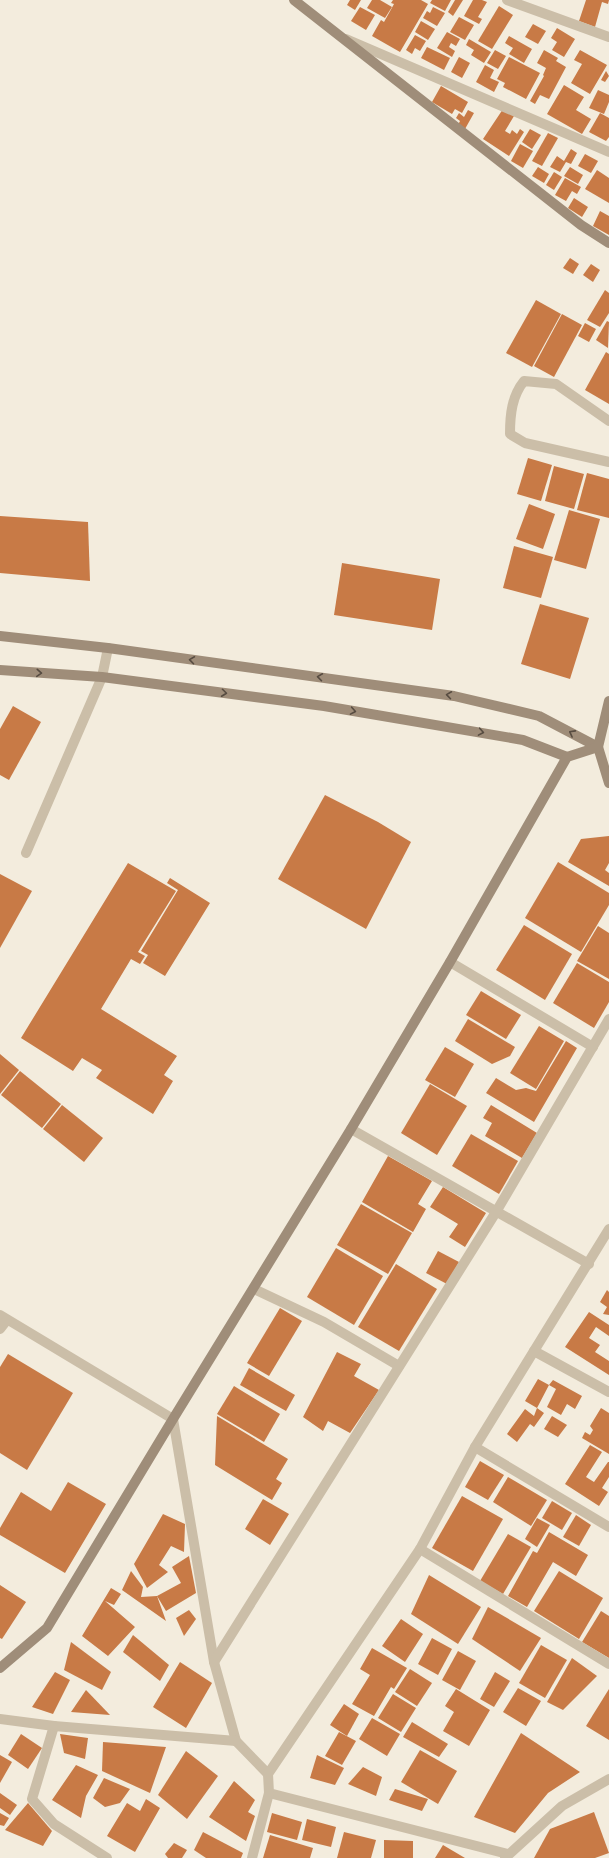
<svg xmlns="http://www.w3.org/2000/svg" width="609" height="1858" font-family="Jost,sans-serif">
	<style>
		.building { fill: #c87a46 }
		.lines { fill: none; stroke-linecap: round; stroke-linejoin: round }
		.lane { stroke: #cbbea8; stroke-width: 10 }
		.street { stroke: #cbbea8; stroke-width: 10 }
		.secondary { stroke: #9f8d79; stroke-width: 10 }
		.oneway { stroke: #574c41 }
	</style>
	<rect width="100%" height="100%" fill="#f3ecdd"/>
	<g class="building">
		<polygon points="350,0 361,0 355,10 347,5"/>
		<polygon points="372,0 380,0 392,7 385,18 367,8"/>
		<polygon points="393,0 421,0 428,4 400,52 372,36 381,20 384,22 394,4 391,3"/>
		<polygon points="432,0 451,0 445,11 430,3"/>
		<polygon points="455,0 463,0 453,16 448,12"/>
		<polygon points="473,0 482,0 487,2 478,17 482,19 479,24 464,16"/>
		<polygon points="586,0 609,0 608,4 602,2 595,27 579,21"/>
		<polygon points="499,6 513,15 492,49 478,41"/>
		<polygon points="360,7 375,15 366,30 351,21"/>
		<polygon points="433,7 445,13 437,26 423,18 427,11 430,13"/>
		<polygon points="459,17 474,25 465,40 450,32"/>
		<polygon points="421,21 435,29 428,40 415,32"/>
		<polygon points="533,24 546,31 538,44 525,37"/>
		<polygon points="557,28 575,39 564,57 552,50 557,42 551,38"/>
		<polygon points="447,32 460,39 456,46 451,43 449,47 455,51 452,57 437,48"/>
		<polygon points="415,35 426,41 420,51 415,48 412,54 406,50"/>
		<polygon points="509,36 532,49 524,63 509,54 513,48 505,43"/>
		<polygon points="469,39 491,52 484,63 471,55 474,50 466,45"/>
		<polygon points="427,47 450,58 444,70 421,58"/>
		<polygon points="495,50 506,56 498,69 487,63"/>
		<polygon points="544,50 558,58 556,61 566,67 549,99 540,95 535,104 530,101 544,76 543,75 546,68 537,63"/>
		<polygon points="580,50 607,65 590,94 571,83 582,64 574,60"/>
		<polygon points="459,57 470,63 462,78 451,72"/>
		<polygon points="509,57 540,73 526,99 503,87 505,83 497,79"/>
		<polygon points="485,65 494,70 490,78 499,82 494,92 476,82"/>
		<polygon points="606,71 609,76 605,82 601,80"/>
		<polygon points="564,85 584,97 576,110 591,119 582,134 547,114"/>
		<polygon points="441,86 468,102 462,113 455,109 452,114 432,102"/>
		<polygon points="598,90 609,95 609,102 604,114 589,108"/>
		<polygon points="503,109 514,116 505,131 510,134 512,130 517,134 520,129 524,132 509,156 483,139"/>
		<polygon points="468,110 474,113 465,129 458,125 460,121 456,118 459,113 464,117"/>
		<polygon points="600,113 609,118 609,137 606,141 589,132"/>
		<polygon points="530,129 541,135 532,149 522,142"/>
		<polygon points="548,133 558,138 542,166 532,161"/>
		<polygon points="520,144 533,151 523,168 511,161"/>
		<polygon points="571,149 577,153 571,164 566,162 560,172 550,167 557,156 564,161"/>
		<polygon points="585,154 598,161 591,173 578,166"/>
		<polygon points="538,167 549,174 544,183 532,176"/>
		<polygon points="570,167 583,175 578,184 564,176"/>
		<polygon points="597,170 609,178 609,203 585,189"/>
		<polygon points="554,172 562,177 554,190 546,185"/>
		<polygon points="565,178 581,187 577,194 572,191 566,201 555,195"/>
		<polygon points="574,198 588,207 582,217 568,208"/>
		<polygon points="600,211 609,216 609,235 593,226"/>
		<polygon points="570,258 579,264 573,274 563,268"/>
		<polygon points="591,264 600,270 593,282 583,275"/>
		<polygon points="605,290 609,293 609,313 600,327 587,320"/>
		<polygon points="536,300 561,314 532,367 506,353"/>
		<polygon points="562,314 582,325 554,377 534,366"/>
		<polygon points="607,321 609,322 608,348 596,340"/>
		<polygon points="585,323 596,329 589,342 578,336"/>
		<polygon points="606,352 609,354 609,404 585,390"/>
		<polygon points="528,458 552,465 541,501 517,494"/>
		<polygon points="554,466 584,474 574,509 545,501"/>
		<polygon points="587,473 609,479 609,518 577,510"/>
		<polygon points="529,504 555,514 543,549 516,539"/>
		<polygon points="569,510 600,519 586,569 554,560"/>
		<polygon points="0,516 88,522 90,581 0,573"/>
		<polygon points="514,546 553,557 541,598 503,588"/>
		<polygon points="342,563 440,579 432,630 334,615"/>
		<polygon points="540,604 589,618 570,679 521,664"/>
		<polygon points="13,706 41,722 9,780 0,775 0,729"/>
		<polygon points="325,795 378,822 411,842 366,929 278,879"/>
		<polygon points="609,836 609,863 605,870 609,873 609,886 568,862 581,839"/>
		<polygon points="558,862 609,893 609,905 581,952 525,918"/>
		<polygon points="128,863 176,891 138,952 145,956 140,964 131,959 101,1009 177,1056 164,1075 173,1081 153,1114 96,1078 102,1070 82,1058 73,1071 21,1038"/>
		<polygon points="0,874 32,891 0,948"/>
		<polygon points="170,878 210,903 165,976 143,963 148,955 141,951 178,890 167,883"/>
		<polygon points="524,925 572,954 545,1000 496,970"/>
		<polygon points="598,926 609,933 609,979 577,961"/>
		<polygon points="577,963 609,982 609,1002 594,1028 553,1003"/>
		<polygon points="481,991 521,1015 506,1039 466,1015"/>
		<polygon points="468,1019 515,1047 510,1056 492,1064 455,1041"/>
		<polygon points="539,1026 564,1041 536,1089 510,1073"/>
		<polygon points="566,1041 577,1048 534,1122 486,1093 496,1078 516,1090 526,1088 536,1091"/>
		<polygon points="445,1047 474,1064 455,1097 425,1080"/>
		<polygon points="0,1054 19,1070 0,1094"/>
		<polygon points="20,1071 61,1104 42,1128 1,1095"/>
		<polygon points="430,1084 467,1106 437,1155 401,1133"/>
		<polygon points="62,1105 103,1138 84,1162 43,1129"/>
		<polygon points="491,1105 537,1133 522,1158 485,1136 492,1123 483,1118"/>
		<polygon points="471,1134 518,1161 499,1194 452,1166"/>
		<polygon points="388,1156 432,1181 418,1204 426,1209 413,1232 362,1202"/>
		<polygon points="443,1187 486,1213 465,1247 449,1237 458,1224 430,1207"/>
		<polygon points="361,1204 412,1233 388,1274 337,1245"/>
		<polygon points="336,1248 383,1276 354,1325 307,1297"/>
		<polygon points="438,1251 459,1262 447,1284 426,1273"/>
		<polygon points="396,1264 437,1289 399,1351 358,1327"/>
		<polygon points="607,1290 609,1292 609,1315 603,1314 607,1307 600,1302"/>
		<polygon points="280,1308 302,1321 269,1376 247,1363"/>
		<polygon points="589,1312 609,1325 609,1336 596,1327 589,1338 600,1345 595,1352 609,1361 609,1375 565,1347"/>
		<polygon points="337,1352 361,1364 354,1376 379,1390 350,1433 328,1421 323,1431 303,1417"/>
		<polygon points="8,1354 73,1393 27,1470 0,1453 0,1367"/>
		<polygon points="249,1368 295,1395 286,1411 240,1385"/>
		<polygon points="538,1379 549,1385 537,1408 544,1413 534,1427 530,1424 517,1442 507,1434 525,1409 534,1416 537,1408 525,1401"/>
		<polygon points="553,1380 582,1396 575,1409 567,1404 561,1415 547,1407 556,1389 549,1385"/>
		<polygon points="234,1386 280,1414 264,1442 217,1414"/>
		<polygon points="601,1408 609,1413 609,1454 582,1438 585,1432 590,1435 593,1430 590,1426"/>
		<polygon points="217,1416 288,1459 276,1479 282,1483 272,1500 215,1465"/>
		<polygon points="552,1416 567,1425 558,1437 544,1429"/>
		<polygon points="590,1445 602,1452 586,1477 594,1482 608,1462 609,1462 609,1477 602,1488 608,1492 599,1506 565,1484"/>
		<polygon points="480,1461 504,1475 488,1500 465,1487"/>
		<polygon points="508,1477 547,1500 531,1526 493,1502"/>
		<polygon points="68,1482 106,1504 65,1573 0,1535 0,1528 21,1492 51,1511"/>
		<polygon points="462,1496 503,1519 473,1571 432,1548"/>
		<polygon points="263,1499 289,1514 270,1545 245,1529"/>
		<polygon points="552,1501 572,1513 562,1530 542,1518"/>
		<polygon points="163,1514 185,1524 184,1552 171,1546 159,1565 168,1572 147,1588 134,1564"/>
		<polygon points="576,1515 591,1525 579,1546 563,1537"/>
		<polygon points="537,1518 550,1525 537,1547 525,1539"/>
		<polygon points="549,1532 588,1555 576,1576 553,1562 527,1607 508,1596 533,1551 537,1553"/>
		<polygon points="508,1534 531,1547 503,1594 480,1581"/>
		<polygon points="189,1556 196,1593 166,1611 157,1596 166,1621 122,1590 131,1571 143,1587 141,1597 157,1596 181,1583 172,1567"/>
		<polygon points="559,1571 603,1598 579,1639 534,1611"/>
		<polygon points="429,1575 481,1607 458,1644 411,1614"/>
		<polygon points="0,1585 26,1602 2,1639 0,1638"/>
		<polygon points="111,1588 121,1594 114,1605 105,1601 135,1627 108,1656 82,1636"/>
		<polygon points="488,1607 541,1638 520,1671 472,1639"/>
		<polygon points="189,1610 196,1619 184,1636 176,1618"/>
		<polygon points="601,1611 609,1616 609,1658 582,1642"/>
		<polygon points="401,1619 423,1634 405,1662 382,1646"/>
		<polygon points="133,1635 169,1665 160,1681 123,1652"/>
		<polygon points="432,1638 452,1649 438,1675 418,1664"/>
		<polygon points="71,1642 111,1672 102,1690 64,1670"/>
		<polygon points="541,1645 567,1660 545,1698 519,1683"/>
		<polygon points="372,1648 407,1668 394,1689 391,1687 374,1716 352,1704 370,1675 360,1669"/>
		<polygon points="458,1651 476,1661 460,1690 442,1680"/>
		<polygon points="572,1658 597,1676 563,1710 547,1702"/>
		<polygon points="180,1662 212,1683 186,1728 153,1707"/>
		<polygon points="410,1669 432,1683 417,1706 395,1692"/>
		<polygon points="55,1672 70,1680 53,1714 32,1707"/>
		<polygon points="495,1672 510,1681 494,1707 480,1699"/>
		<polygon points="518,1688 541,1701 526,1726 503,1712"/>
		<polygon points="456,1689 490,1710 469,1746 443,1731 454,1712 445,1706"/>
		<polygon points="609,1689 609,1740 586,1726"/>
		<polygon points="86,1690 110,1715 71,1712"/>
		<polygon points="393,1694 416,1708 401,1732 378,1718"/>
		<polygon points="344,1704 359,1714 347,1736 330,1725"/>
		<polygon points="372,1718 400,1734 387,1756 359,1739"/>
		<polygon points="412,1722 448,1744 439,1757 403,1737"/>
		<polygon points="339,1732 356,1741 342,1765 325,1756"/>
		<polygon points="521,1733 580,1772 548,1793 515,1833 474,1817"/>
		<polygon points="21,1734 42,1748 28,1769 8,1755"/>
		<polygon points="60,1734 88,1738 85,1759 64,1753"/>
		<polygon points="103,1742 166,1747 150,1793 102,1771"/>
		<polygon points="420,1750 457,1771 438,1804 401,1782"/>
		<polygon points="186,1751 218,1776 187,1819 158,1795"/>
		<polygon points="0,1755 12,1762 0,1783"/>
		<polygon points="317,1755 344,1768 335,1785 310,1778"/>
		<polygon points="76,1765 98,1775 86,1796 81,1818 52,1800"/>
		<polygon points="363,1767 382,1777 376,1796 348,1784"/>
		<polygon points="104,1778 130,1789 120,1803 105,1807 93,1798"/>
		<polygon points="234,1781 255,1800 248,1812 255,1816 246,1841 209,1817"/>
		<polygon points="395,1789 428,1799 422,1811 389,1800"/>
		<polygon points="0,1793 17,1805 10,1815 0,1808"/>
		<polygon points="146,1799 160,1808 135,1852 107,1836 127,1803 140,1811"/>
		<polygon points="28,1803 52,1831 43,1846 5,1830"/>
		<polygon points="594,1812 609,1853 595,1858 534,1858 550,1829"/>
		<polygon points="0,1813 9,1818 4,1826 0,1825"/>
		<polygon points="272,1813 302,1822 297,1840 267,1832"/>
		<polygon points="307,1819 336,1827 331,1847 302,1840"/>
		<polygon points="203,1832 243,1853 241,1858 206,1858 194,1850"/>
		<polygon points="344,1832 376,1840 371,1858 337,1858"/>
		<polygon points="270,1835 313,1848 310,1858 263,1858"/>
		<polygon points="384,1840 413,1841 413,1858 384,1858"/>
		<polygon points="174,1843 187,1850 182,1858 168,1858 165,1854"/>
		<polygon points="443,1845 465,1858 435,1858"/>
	</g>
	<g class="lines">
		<polyline class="lane" points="26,853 102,677 108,648"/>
		<g class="street">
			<polyline points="507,0 609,37"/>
			<polyline points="346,39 609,152"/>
			<path d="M 609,421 L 556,384 L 524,381 C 512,396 510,414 510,434 L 525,443 L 609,462"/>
			<polyline points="450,962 593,1047"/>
			<polyline points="351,1129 589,1264"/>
			<polyline points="254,1289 324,1322 399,1366"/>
			<polyline points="0,1315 173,1419 214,1662 236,1741 268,1774"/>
			<polyline points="0,1329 7,1320"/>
			<polyline points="534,1351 609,1392"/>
			<polyline points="475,1447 609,1527"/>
			<polyline points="420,1549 609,1664"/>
			<polyline points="214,1662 496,1212 609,1019"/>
			<polyline points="0,1719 54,1726 32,1799 54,1824 107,1858"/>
			<polyline points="54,1726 236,1741"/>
			<polyline points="508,1854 269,1793 268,1774 420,1549 475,1447 609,1229"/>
			<polyline points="252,1858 269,1793"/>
			<polyline points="505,1858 562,1806 609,1779"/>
		</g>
		<g class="secondary">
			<polyline points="294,0 581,225 609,243"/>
			<polyline points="0,636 108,648 454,696 539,716 598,747 609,783"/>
			<polyline points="0,670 102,677 324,706 523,740 567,757"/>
			<polyline points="0,1668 47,1628 173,1419 351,1129 450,962 567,757 598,747 609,701"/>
		</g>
	</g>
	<defs><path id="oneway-chevron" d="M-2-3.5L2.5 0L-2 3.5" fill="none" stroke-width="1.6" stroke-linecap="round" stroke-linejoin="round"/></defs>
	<g class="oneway">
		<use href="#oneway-chevron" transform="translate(192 660) rotate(-172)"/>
		<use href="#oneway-chevron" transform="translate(39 673) rotate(4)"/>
		<use href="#oneway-chevron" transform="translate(320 677) rotate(-172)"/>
		<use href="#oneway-chevron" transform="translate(224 693) rotate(7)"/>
		<use href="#oneway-chevron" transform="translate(449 695) rotate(-172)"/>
		<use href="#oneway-chevron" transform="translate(353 711) rotate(10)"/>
		<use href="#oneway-chevron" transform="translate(481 732) rotate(10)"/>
		<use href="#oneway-chevron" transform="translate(572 733) rotate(-152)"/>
	</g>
</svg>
